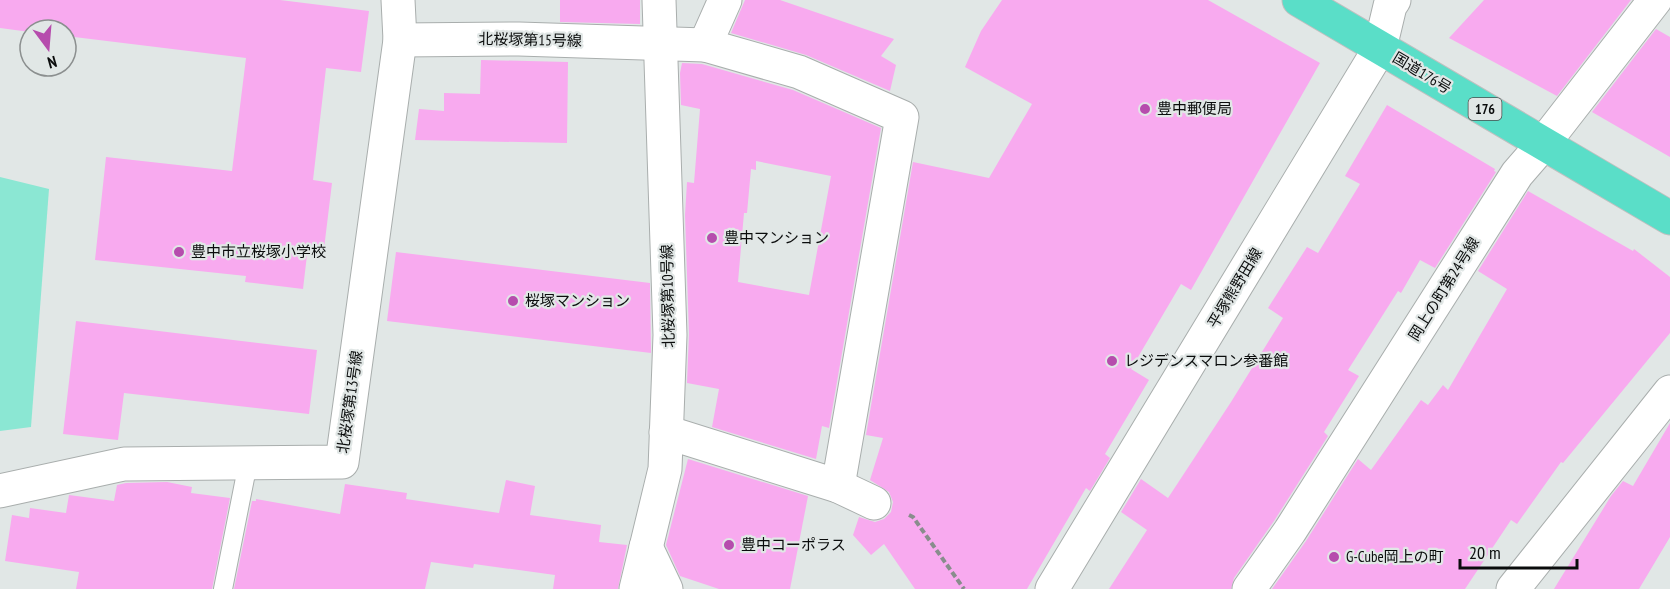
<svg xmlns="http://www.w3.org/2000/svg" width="1670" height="589" font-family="'PT Sans Narrow','Noto Sans JP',sans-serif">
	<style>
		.green { fill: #8be7d3 }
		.building { fill: #f8aaef; fill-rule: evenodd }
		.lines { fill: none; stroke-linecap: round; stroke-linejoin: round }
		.service-casing { stroke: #a9aead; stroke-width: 20 }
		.minor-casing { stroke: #a9aead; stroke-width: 35 }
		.tertiary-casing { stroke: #a9aead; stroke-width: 35 }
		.trunk-casing { stroke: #bfc0c0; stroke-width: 35 }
		.path { stroke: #888d8c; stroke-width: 4; stroke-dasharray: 6 3; stroke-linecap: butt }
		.service { stroke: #fff; stroke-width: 18 }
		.minor { stroke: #fff; stroke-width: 33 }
		.tertiary { stroke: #fff; stroke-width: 33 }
		.trunk { stroke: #5adec8; stroke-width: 33 }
		.poi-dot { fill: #b64cad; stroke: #e1e7e6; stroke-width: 2 }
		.labels { text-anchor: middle; stroke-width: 4.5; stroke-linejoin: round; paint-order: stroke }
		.shield { fill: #e1e7e6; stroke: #4a4e4d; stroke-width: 1.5 }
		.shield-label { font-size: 14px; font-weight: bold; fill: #0a0c0c }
		.street-label { font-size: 15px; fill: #0a0c0c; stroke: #e1e7e6 }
		.poi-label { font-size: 15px; fill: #0a0c0c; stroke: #e1e7e6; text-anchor: start }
	</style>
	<rect width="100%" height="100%" fill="#e1e7e6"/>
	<polygon class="green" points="0,177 49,189 31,427 0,431"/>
	<g class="building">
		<polygon points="0,0 280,0 369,11 361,72 326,68 313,180 332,183 323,257 307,255 303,289 245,282 246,276 95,260 106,157 232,171 246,58 66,36 66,30 30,30 30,32 0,28"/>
		<polygon points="560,0 640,0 640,24 560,22"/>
		<polygon points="745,0 780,0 894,39 881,56 896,65 890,91 806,55 731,33"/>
		<polygon points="1002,0 1208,0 1320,63 1191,290 1181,284 1131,369 1149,380 1105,454 1110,458 1090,491 1086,488 1027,589 915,589 884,544 871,555 853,535 859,517 875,522 884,519 891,512 893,502 889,492 870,480 883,438 866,435 913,162 989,178 1032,104 965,67 981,31"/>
		<polygon points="1484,0 1631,0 1557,96 1449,38"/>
		<polygon points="1656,29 1670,37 1670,157 1592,112"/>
		<polygon points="481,60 568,62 567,143 415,140 419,109 444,111 444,93 480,94"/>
		<path d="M 682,63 L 702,64 L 793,90 L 881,128 L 829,428 L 822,426 L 816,459 L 712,427 L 719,389 L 687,383 L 689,334 L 685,215 L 687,182 L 694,183 L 700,109 L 681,105 L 680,73 ZM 756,161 L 831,176 L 809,295 L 738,282 L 744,213 L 747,213 L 751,169 L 756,170 Z"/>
		<polygon points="1387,105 1495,169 1494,171 1496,172 1435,268 1420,260 1401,293 1398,291 1348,370 1359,376 1324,432 1328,436 1274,521 1234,578 1231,589 1109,589 1147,530 1121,512 1141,479 1168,498 1231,402 1283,318 1268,308 1307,247 1318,253 1360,184 1345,176"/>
		<polygon points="1528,191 1633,251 1634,249 1670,277 1670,333 1563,463 1561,462 1517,524 1511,520 1465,589 1272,589 1306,541 1358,459 1371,470 1421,400 1428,405 1443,385 1448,390 1507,289 1478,271"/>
		<polygon points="396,252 650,283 651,353 387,321"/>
		<polygon points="76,321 317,350 309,414 124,393 118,440 63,434"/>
		<polygon points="1670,423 1670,537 1639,589 1554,589 1611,496 1623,481 1633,486"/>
		<polygon points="688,459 808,496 790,589 719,589 680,576 666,545"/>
		<polygon points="506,480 535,486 530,515 601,525 599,542 627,545 618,589 553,589 555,575 474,564 473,568 431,562 425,589 234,589 252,501 256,501 256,499 340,514 345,484 407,493 406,499 499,513"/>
		<polygon points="167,482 192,487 191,493 230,498 212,589 76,589 79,572 5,561 12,515 29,518 30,508 66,513 69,495 114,501 117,485 126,483"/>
	</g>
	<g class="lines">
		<g class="service-casing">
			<polyline id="service" points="223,589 248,463"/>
		</g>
		<g class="minor-casing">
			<g id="minor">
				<polyline points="400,40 519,39 705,45 725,0"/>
				<polyline points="705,45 799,72 902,117 838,486"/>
				<polyline points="1380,48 1390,6 1394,0"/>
				<polyline points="666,432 838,486 874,503"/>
				<polyline points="0,491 124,464 342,462 400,40 398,0"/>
				<polyline points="646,547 666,589"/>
				<polyline points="636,589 665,469 670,335 659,0"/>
				<polyline points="1249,589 1290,531 1517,174 1543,144 1655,0"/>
				<polyline points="1513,589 1670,392"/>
			</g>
		</g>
		<g class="tertiary-casing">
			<polyline id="tertiary" points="1052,589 1380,48"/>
		</g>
		<g class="trunk-casing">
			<polyline id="trunk" points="1299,0 1670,218"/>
		</g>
		<polyline class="path" points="909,515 913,517 964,589"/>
		<use href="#service" class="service"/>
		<use href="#minor" class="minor"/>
		<use href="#tertiary" class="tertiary"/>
		<use href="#trunk" class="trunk"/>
	</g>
	<g class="poi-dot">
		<circle cx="1145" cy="109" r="6"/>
		<circle cx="712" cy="238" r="6"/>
		<circle cx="179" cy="252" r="6"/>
		<circle cx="513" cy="301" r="6"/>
		<circle cx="1112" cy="361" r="6"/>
		<circle cx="729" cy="545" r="6"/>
		<circle cx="1334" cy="557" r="6"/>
	</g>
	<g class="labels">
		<rect class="shield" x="1468.5" y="98" width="33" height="22" rx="4.5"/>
		<g class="shield-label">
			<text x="1485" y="114">176</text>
		</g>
		<g class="street-label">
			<text transform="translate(530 40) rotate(1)" y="5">北桜塚第15号線</text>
			<text transform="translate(1422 73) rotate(31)" y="5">国道176号</text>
			<text transform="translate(1235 288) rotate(-59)" y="5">平塚熊野田線</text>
			<text transform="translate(1444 289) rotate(-58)" y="5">岡上の町第24号線</text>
			<text transform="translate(668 296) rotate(-91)" y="5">北桜塚第10号線</text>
			<text transform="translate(350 402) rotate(-82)" y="5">北桜塚第13号線</text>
		</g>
		<g class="poi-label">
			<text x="1157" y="114">豊中郵便局</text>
			<text x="724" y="243">豊中マンション</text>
			<text x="191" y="257">豊中市立桜塚小学校</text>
			<text x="525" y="306">桜塚マンション</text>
			<text x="1124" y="366">レジデンスマロン参番館</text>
			<text x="741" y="550">豊中コーポラス</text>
			<text x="1346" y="562">G-Cube岡上の町</text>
		</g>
	</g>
	<g transform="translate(48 48) rotate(164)"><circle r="28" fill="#e1e7e6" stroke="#8b8f8f" stroke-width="1.5"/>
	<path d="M0-4.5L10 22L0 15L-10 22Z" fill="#b64cad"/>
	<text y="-9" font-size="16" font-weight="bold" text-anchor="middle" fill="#0a0c0c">N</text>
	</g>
	<path d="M1460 559v9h117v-9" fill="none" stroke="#0a0c0c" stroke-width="3"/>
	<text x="1469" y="559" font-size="18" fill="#0a0c0c" stroke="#e1e7e6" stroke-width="4.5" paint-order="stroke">20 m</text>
</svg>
